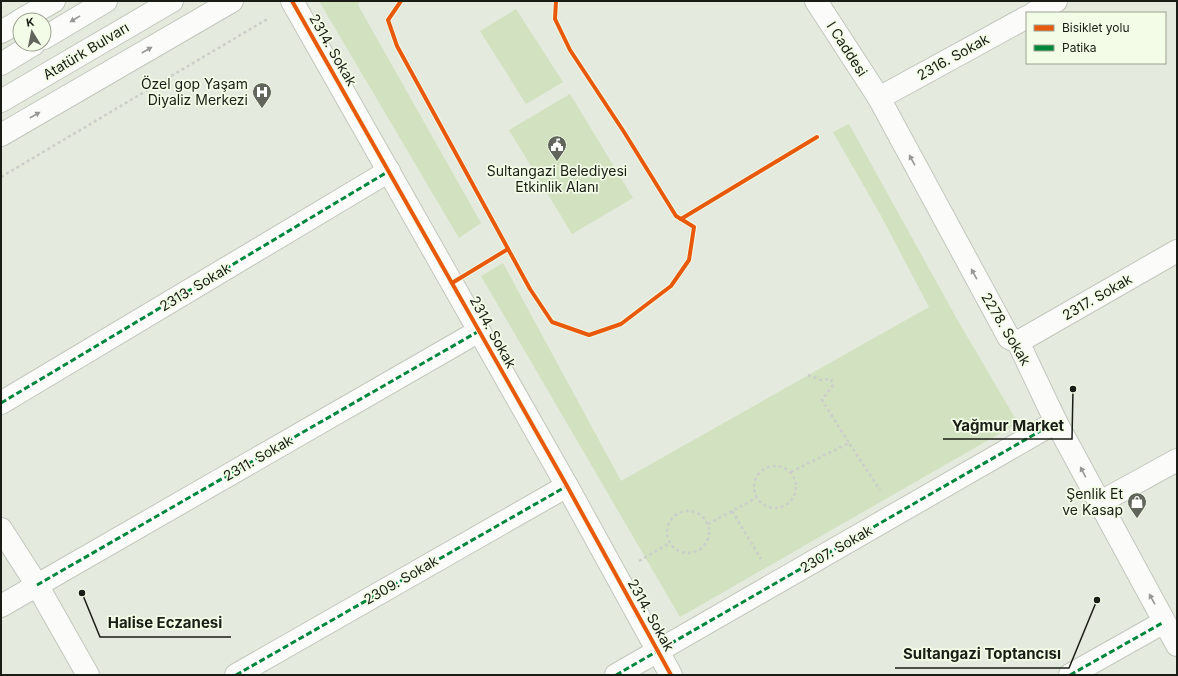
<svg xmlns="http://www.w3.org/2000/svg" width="1178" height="676" font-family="Inter,sans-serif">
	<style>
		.green { fill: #d2e1bf }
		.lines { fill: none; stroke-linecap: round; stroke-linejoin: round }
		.street-casing { stroke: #c2c7bd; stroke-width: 24 }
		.secondary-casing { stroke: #c2c7bd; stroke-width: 24 }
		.primary-casing { stroke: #c2c7bd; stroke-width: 24 }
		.path { stroke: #ccceca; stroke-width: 2.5; stroke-dasharray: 3 3; stroke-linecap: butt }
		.street { stroke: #fbfcfa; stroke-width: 22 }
		.secondary { stroke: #fbfcfa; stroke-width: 22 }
		.primary { stroke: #fbfcfa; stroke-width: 22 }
		.quiet { stroke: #00873e; stroke-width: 3; stroke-dasharray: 6 3; stroke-linecap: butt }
		.cycleway-casing { stroke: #f2fce6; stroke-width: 6 }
		.cycleway { stroke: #e8590c; stroke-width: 4 }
		.oneway { fill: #969893 }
		.labels { text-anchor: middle; stroke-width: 3.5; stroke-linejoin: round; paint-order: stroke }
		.street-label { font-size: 14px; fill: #1a1d15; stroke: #f2fce6 }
		.poi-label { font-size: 14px; fill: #1a1d15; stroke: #f2fce6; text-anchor: end }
		.leader { fill: none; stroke: #1a1d15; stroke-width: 1.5 }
		.callout-dot { fill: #1a1d15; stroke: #f2fce6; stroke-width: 1.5 }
		.callout-label { font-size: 15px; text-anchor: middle; font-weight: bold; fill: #1a1d15; stroke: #f2fce6; stroke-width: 3.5; stroke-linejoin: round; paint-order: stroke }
	</style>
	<rect width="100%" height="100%" fill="#e4eadd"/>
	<g class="green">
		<polygon points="319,1 360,1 358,5 481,223 459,238"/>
		<polygon points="516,9 563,82 526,104 480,31"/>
		<polygon points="570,94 633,198 572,234 509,130"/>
		<polygon points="849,124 958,321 1018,423 680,617 481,276 503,263 621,481 929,307 880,214 833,132"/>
	</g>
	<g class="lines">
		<g class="street-casing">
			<g id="street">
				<polyline points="292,1 567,486 671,675"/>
				<polyline points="816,1 879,98 1009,338 1018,342 1056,422 1177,645"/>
				<polyline points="1034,13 1056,1"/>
				<polyline points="879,98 1027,17"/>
				<polyline points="1018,342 1177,251"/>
				<polyline points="1,403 389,171"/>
				<polyline points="1099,503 1177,460"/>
				<polyline points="1,606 479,331"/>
				<polyline points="236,675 567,486"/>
				<polyline points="616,675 1056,422"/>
				<polyline points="1070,675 1164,622"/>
			</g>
		</g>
		<g class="secondary-casing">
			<polyline id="secondary" points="1,529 37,585 88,675"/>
		</g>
		<g class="primary-casing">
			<g id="primary">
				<polyline points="21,20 54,1"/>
				<polyline points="1,32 20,21"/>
				<polyline points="44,38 106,1"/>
				<polyline points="1,64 34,44"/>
				<polyline points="1,101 172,1"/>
				<polyline points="1,135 232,1"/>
			</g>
		</g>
		<g class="path">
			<polyline points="1,177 269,18"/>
			<polyline points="808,375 821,380 831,379 833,385 822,400 849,443"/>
			<circle cx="775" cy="487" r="21"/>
			<polyline points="791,472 849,443 880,490"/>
			<circle cx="688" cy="532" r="21"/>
			<polyline points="732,511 761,559"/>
			<polyline points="708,524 756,498"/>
			<polyline points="639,561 670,543"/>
		</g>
		<use href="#street" class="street"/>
		<use href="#secondary" class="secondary"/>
		<use href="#primary" class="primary"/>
		<g class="quiet">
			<polyline points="1,403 389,171"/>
			<polyline points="37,585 479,331"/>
			<polyline points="236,675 567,486"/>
			<polyline points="616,675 1056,422"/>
			<polyline points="1070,675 1164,622"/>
		</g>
		<g class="cycleway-casing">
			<g id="cycleway">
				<polyline points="292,1 567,486 671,675"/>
				<polyline points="401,1 388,20 397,46 530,289 552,322 589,335 621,324 671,286 689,260 694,227 676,216 624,132 570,50 555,19 556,1"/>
				<polyline points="681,219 817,137"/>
				<polyline points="452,283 508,249"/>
			</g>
		</g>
		<use href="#cycleway" class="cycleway"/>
	</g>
	<defs><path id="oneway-solid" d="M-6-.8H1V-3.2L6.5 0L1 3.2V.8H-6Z"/></defs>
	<g class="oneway">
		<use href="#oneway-solid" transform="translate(75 19) rotate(149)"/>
		<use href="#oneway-solid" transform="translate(147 50) rotate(-30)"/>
		<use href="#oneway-solid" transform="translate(35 115) rotate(-30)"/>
		<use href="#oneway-solid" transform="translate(912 160) rotate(-119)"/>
		<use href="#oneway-solid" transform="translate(974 274) rotate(-119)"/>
		<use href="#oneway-solid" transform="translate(1083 472) rotate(-118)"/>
		<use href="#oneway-solid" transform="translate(1152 599) rotate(-119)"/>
	</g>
	<defs>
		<g id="hospital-pin" transform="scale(1)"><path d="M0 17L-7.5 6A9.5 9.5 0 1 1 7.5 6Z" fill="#61655b" stroke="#f2fce6"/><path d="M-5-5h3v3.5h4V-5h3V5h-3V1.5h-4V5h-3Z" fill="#fff"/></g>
		<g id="civic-pin" transform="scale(1)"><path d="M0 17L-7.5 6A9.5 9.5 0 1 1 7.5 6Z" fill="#61655b" stroke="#f2fce6"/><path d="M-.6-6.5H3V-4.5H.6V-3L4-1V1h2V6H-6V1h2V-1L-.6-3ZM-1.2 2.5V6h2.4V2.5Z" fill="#fff"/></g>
		<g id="shop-pin" transform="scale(1)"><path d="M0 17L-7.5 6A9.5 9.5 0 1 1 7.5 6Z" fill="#61655b" stroke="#f2fce6"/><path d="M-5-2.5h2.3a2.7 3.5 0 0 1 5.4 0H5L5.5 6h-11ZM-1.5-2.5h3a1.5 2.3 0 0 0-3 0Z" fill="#fff"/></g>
	</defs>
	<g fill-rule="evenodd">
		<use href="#hospital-pin" x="262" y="92"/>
		<use href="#civic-pin" x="557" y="145"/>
		<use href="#shop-pin" x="1137" y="502"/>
	</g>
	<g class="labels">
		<g class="street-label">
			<text transform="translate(847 49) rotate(57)" y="5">I Caddesi</text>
			<text transform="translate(333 50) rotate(60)" y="5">2314. Sokak</text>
			<text transform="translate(86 51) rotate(-31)" y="5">Atatürk Bulvarı</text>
			<text transform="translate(953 57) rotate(-29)" y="5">2316. Sokak</text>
			<text transform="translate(195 287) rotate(-31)" y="5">2313. Sokak</text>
			<text transform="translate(1097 297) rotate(-30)" y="5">2317. Sokak</text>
			<text transform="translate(1006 329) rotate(59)" y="5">2278. Sokak</text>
			<text transform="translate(493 332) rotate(61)" y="5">2314. Sokak</text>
			<text transform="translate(258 458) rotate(-30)" y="5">2311. Sokak</text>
			<text transform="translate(836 549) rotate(-30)" y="5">2307. Sokak</text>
			<text transform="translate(401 580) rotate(-30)" y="5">2309. Sokak</text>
			<text transform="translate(651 615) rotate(61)" y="5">2314. Sokak</text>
		</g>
		<g class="poi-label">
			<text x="248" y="89">Özel gop Yaşam<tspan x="248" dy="16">Diyaliz Merkezi</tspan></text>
			<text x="557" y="176" text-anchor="middle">Sultangazi Belediyesi<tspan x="557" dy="16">Etkinlik Alanı</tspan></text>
			<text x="1123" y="499">Şenlik Et<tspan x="1123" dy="16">ve Kasap</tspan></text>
		</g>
	</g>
	<path class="leader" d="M1073 389L1072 439H943M82 593L100 637H231M1097 600L1069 668H895"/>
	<g class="callout-dot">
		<circle cx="1073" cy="389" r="4"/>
		<circle cx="82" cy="593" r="4"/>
		<circle cx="1097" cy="600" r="4"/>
	</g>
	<g class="callout-label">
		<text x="1008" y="431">Yağmur Market</text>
		<text x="165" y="628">Halise Eczanesi</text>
		<text x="982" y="659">Sultangazi Toptancısı</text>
	</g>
	<rect width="1178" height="676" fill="none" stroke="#1a1d15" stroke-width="4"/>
	<rect x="1026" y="12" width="140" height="52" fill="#f2fce6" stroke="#9ca392"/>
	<rect x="1034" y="25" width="20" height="6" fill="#e8590c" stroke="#9ca392"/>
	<text x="1062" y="32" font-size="12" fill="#1a1d15">Bisiklet yolu</text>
	<rect x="1034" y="45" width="20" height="6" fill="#00873e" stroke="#9ca392"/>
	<text x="1062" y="52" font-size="12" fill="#1a1d15">Patika</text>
	<g transform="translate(32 32) rotate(350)"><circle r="19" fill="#f2fce6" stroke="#9ca392"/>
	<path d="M0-3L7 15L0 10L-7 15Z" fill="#61655b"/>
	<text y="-6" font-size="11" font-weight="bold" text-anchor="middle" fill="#1a1d15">K</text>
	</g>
</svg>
